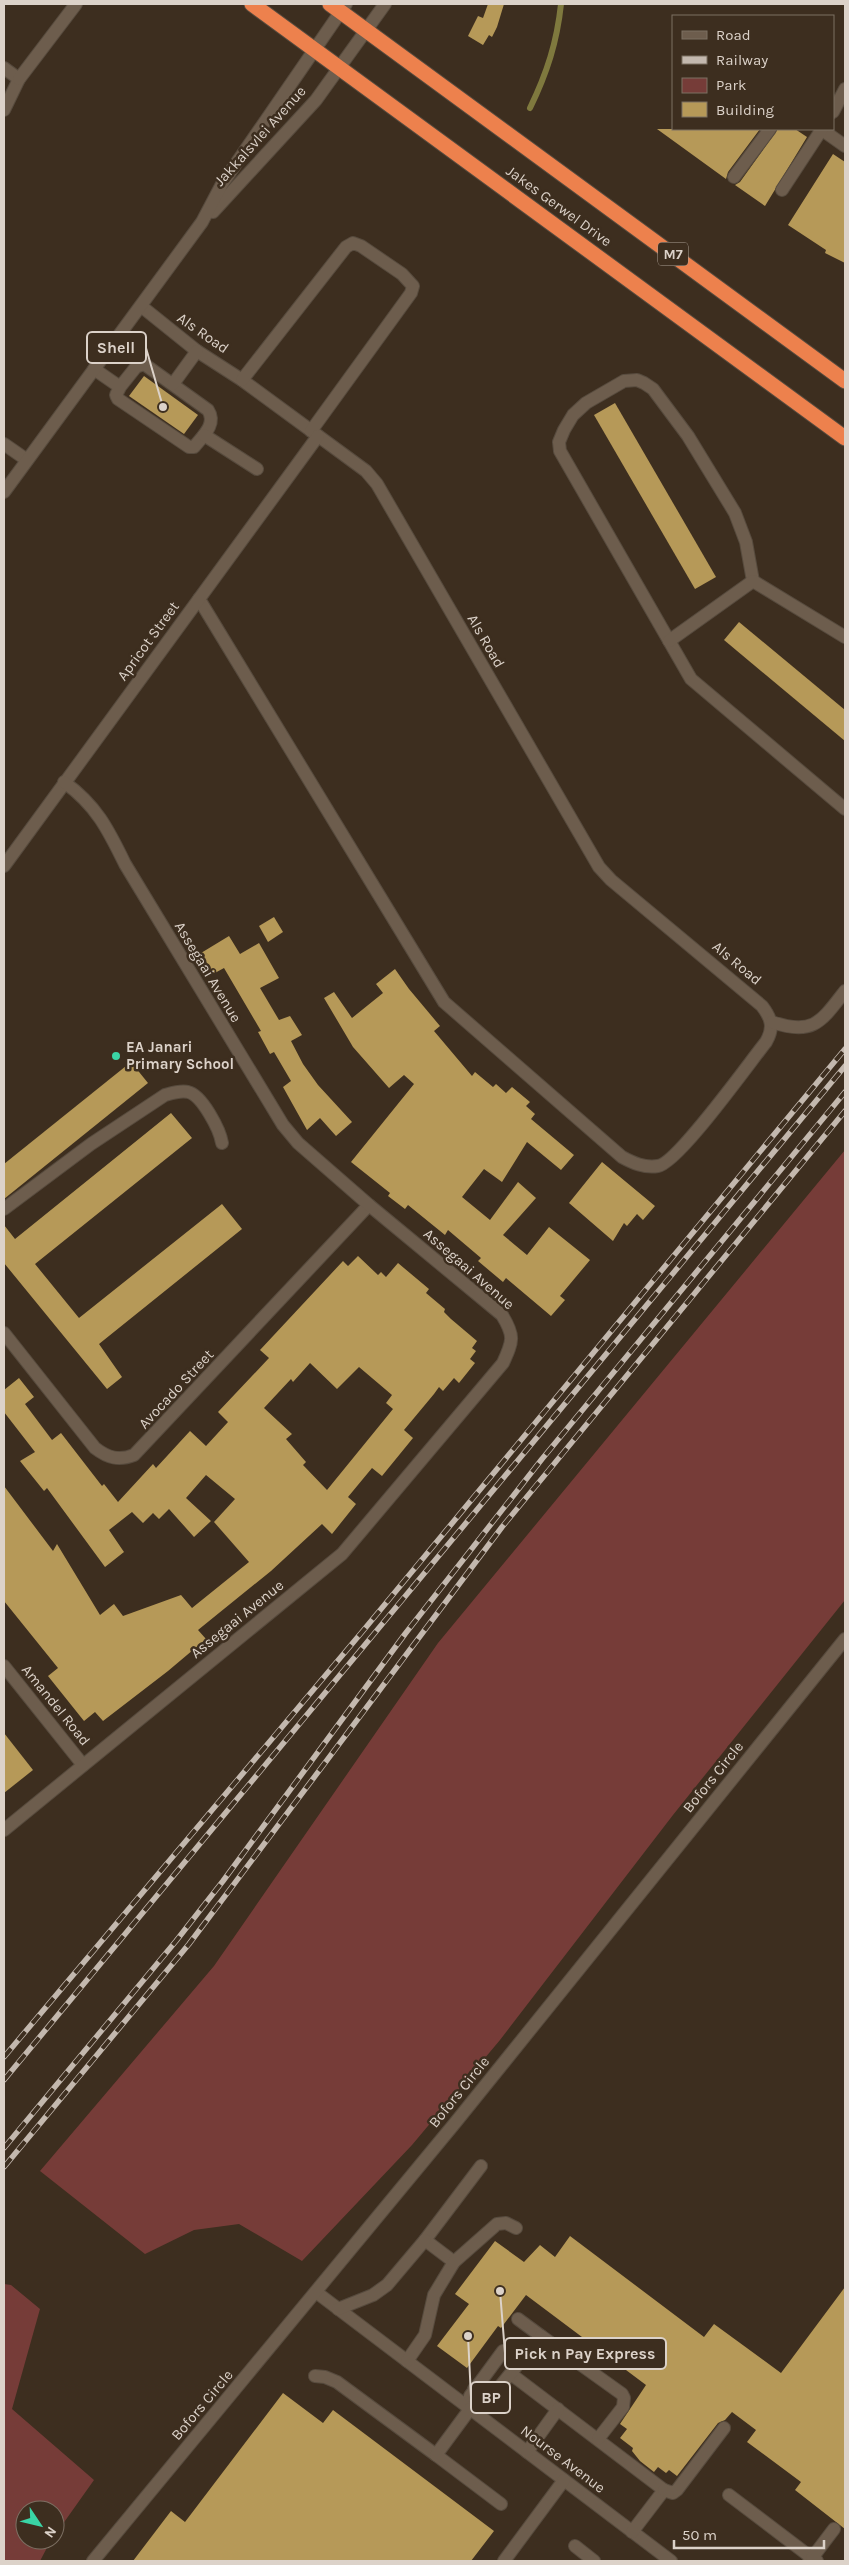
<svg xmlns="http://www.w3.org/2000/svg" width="849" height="2565" font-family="Karla,sans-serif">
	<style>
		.green { fill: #763c38 }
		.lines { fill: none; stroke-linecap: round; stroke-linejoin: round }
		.stream { stroke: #7f793e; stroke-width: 6 }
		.building { fill: #b69958; fill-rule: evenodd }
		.minor-casing { stroke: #574b3e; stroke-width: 14 }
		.highway-casing { stroke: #574b3e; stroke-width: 17 }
		.minor { stroke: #6d5d4d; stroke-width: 12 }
		.highway { stroke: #ed814d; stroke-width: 15 }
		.rail-casing { stroke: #c3b8ae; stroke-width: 5.5 }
		.rail { stroke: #3d2e1f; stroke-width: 4; stroke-dasharray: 11; stroke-linecap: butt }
		.poi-dot { fill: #3ad4a5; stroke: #3d2e1f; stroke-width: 2 }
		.labels { text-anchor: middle; stroke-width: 5; stroke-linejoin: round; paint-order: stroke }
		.shield { fill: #3d2e1f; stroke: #aca196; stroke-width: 1 }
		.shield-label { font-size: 14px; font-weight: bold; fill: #dcd2c9 }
		.street-label { font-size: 15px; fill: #dcd2c9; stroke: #3d2e1f }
		.poi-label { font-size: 15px; font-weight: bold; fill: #dcd2c9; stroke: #3d2e1f; text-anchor: start }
		.leader { fill: none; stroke: #dcd2c9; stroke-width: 2 }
		.callout-dot { fill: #dcd2c9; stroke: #3d2e1f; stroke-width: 2 }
		.callout { fill: #3d2e1f; stroke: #dcd2c9; stroke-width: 2 }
		.callout-label { font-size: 16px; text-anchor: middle; font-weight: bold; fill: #dcd2c9 }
	</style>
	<rect width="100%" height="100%" fill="#3d2e1f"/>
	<g class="green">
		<polygon points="845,1150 845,1600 673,1815 500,2040 412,2145 302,2261 239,2224 194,2230 145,2254 40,2171 214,1966 438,1643"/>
		<polygon points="4,2284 11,2285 40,2309 12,2409 94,2480 55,2535 55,2510 25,2510 25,2540 51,2540 40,2561 4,2561"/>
	</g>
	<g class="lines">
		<path class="stream" d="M 530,108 C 547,73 557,42 561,4"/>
	</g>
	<g class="building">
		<polygon points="488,4 504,4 497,27 492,37 489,35 483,45 468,36 478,16 483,18"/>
		<polygon points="657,129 760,129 728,172 726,179"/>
		<polygon points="778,129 795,129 807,137 765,206 735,185 740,182"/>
		<polygon points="833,154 845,162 845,263 825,253 826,250 788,225"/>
		<polygon points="144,376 198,415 184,434 129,396"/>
		<polygon points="615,403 716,577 695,589 594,415"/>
		<polygon points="739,622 845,710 845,741 724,640"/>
		<polygon points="274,917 283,932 268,942 259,926"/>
		<polygon points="229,936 240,954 259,943 279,978 260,988 279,1020 290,1016 302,1035 291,1041 303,1064 318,1085 352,1122 336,1136 320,1118 307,1130 283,1087 291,1081 274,1052 270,1054 258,1032 261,1031 224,968 213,974 201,953"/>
		<polygon points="395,969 409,989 440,1026 434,1031 472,1076 475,1072 493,1087 496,1084 506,1093 512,1087 530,1102 526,1106 535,1114 531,1119 574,1155 561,1170 527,1142 502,1182 484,1169 462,1197 490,1220 518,1182 536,1198 503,1235 527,1255 549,1227 590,1260 560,1296 565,1300 551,1316 506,1278 503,1282 478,1261 481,1258 448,1230 445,1235 408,1205 405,1209 388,1196 390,1193 351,1162 414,1084 404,1075 389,1088 353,1047 324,998 334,992 352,1018 383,993 376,984"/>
		<polygon points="131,1062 148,1083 4,1199 4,1164"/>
		<polygon points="171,1113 192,1138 35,1264 79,1318 222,1204 242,1229 99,1344 122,1377 107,1389 4,1263 4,1225 15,1239"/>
		<polygon points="602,1162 655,1206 643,1220 637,1214 627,1226 624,1223 613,1241 569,1203"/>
		<path d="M 358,1256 L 378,1275 L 381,1272 L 386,1277 L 398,1263 L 429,1289 L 426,1293 L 445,1309 L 444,1312 L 451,1319 L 477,1341 L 472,1348 L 476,1351 L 470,1359 L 475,1363 L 459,1383 L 454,1378 L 443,1391 L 439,1387 L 434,1394 L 404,1430 L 413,1438 L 382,1476 L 372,1468 L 348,1497 L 356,1504 L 332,1534 L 322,1524 L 271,1571 L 198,1630 L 206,1639 L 168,1671 L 103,1721 L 95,1712 L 84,1721 L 48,1676 L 58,1668 L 4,1601 L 4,1486 L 53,1551 L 57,1544 L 100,1615 L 114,1604 L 123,1616 L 181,1595 L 192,1608 L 249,1562 L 214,1522 L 235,1499 L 206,1475 L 186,1498 L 211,1521 L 194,1537 L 169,1509 L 159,1519 L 153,1513 L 143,1523 L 132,1512 L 109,1530 L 124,1552 L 105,1567 L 47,1488 L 44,1491 L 20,1461 L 35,1452 L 4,1412 L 4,1390 L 19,1378 L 34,1397 L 25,1404 L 52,1440 L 61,1433 L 102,1486 L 104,1484 L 118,1502 L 153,1464 L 156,1468 L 190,1431 L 206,1446 L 228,1422 L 218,1412 L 269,1358 L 260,1350 L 343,1261 L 348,1266 ZM 310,1363 L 337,1389 L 359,1367 L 392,1395 L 386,1403 L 393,1409 L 327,1490 L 303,1465 L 306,1462 L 286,1439 L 292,1434 L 264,1408 L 291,1379 L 293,1382 Z"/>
		<polygon points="4,1733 33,1770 4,1793"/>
		<polygon points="570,2236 704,2337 714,2324 781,2373 845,2287 845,2529 795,2490 801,2482 747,2442 756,2430 732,2412 725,2420 718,2423 677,2476 669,2470 666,2473 658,2467 654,2472 640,2461 632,2451 633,2448 620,2438 627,2429 620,2424 646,2385 526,2295 501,2328 498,2326 467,2368 437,2346 469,2304 455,2294 495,2241 524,2262 540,2245 555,2257"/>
		<polygon points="283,2393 323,2423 333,2410 494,2531 471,2561 133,2561 171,2511 185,2522"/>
	</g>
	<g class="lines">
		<g class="minor-casing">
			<g id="minor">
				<polyline points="4,68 19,79 4,110"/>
				<polyline points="19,79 76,4"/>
				<polyline points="833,112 845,89"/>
				<polyline points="821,129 845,146"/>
				<polyline points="734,177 770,129"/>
				<polyline points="782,190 822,129"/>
				<polyline points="213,212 316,100 385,4"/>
				<path d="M 141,306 L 197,351 L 242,380 L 366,471 L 377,484 L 599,867 L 611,880 L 762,1006 C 772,1019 774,1028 766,1042 C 749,1063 678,1163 658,1166 C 644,1168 633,1163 622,1157 L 444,1002 L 199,599"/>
				<path d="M 94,369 L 120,387 L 116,395 L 118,399 L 189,447 L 194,447 C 203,436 217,424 208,410 L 144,364 L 136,367 L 120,387"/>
				<polyline points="242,380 346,247 353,243 361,246 402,274 413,286 411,293 311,431"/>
				<polyline points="173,384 197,351"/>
				<polyline points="204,435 257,469"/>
				<polyline points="4,444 27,460"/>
				<polyline points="4,492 202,222 222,184 346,4"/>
				<polyline points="753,581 746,542 735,513 688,436 653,389 644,383 637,380 624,381 586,403 573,415 564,430 559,442 560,451 691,679 845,809"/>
				<polyline points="669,641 753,581 845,637"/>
				<polyline points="4,866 318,436"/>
				<path d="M 772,1022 C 813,1036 821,1022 845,991"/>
				<path d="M 4,1209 L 91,1144 L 165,1095 C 172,1093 181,1090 188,1092 C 202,1095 220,1130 222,1143"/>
				<path d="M 4,1333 L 95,1448 C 108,1458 119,1461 134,1455 L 369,1205"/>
				<polyline points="4,1666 83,1765"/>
				<path d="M 4,1830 L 342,1554 L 503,1363 C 513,1341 515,1336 502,1315 L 369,1205 L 298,1143 L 283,1125 L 125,864 C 108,829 96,805 64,782"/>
				<polyline points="454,2262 425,2240 481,2166"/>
				<polyline points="316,2292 671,2561"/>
				<polyline points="338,2309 373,2295 387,2285 425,2240"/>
				<polyline points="518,2319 541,2336"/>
				<polyline points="407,2361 425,2335 434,2295 454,2262 497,2224 506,2223 516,2228"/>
				<polyline points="511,2374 664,2490 632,2532"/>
				<polyline points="315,2376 325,2377 337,2382 436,2455"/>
				<polyline points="474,2389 489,2400 541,2336 622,2394 624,2398 623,2407 598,2439"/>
				<polyline points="470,2396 503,2351"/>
				<polyline points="470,2409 436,2455 501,2504"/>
				<polyline points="527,2452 558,2409"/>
				<polyline points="664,2490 673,2493 677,2490 724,2428"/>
				<polyline points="729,2495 812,2558 809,2561"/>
				<polyline points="575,2546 594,2561"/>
				<polyline points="93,2561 455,2123 845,1639"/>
				<polyline points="504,2561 564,2480"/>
				<polyline points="817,2561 812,2558 834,2529"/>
			</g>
		</g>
		<g class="highway-casing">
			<g id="highway">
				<polyline points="252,4 845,438"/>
				<polyline points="330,4 845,381"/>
			</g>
		</g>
		<use href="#minor" class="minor"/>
		<use href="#highway" class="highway"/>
		<g class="rail-casing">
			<g id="rail">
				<polyline points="4,2057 362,1632 845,1049"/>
				<polyline points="4,2080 845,1066"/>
				<polyline points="4,2148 176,1941 223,1881 405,1634 542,1459 845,1092"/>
				<polyline points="4,2167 189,1944 502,1527 845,1111"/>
			</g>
		</g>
		<use href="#rail" class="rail"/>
	</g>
	<circle class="poi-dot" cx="116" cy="1056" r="5"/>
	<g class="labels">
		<rect class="shield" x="658" y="242.5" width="30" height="23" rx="4"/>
		<g class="shield-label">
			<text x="673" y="259">M7</text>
		</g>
		<g class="street-label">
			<text transform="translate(260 136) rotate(-48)" y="5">Jakkalsvlei Avenue</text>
			<text transform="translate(559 206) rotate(36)" y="5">Jakes Gerwel Drive</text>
			<text transform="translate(203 333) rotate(35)" y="5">Als Road</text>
			<text transform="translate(148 641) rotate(-54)" y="5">Apricot Street</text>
			<text transform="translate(486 641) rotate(60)" y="5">Als Road</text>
			<text transform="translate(737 963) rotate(40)" y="5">Als Road</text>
			<text transform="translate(208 972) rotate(59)" y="5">Assegaai Avenue</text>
			<text transform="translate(469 1269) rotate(41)" y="5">Assegaai Avenue</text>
			<text transform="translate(176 1389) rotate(-47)" y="5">Avocado Street</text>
			<text transform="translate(237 1619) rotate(-39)" y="5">Assegaai Avenue</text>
			<text transform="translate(56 1705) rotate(51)" y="5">Amandel Road</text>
			<text transform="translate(713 1777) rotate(-51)" y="5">Bofors Circle</text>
			<text transform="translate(459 2092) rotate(-51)" y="5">Bofors Circle</text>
			<text transform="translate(202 2405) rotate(-50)" y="5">Bofors Circle</text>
			<text transform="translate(563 2459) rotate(37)" y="5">Nourse Avenue</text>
		</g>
		<g class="poi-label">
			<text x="126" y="1052">EA Janari<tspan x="126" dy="17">Primary School</tspan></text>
		</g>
	</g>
	<path class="leader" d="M163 407L146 348M500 2291L505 2353M468 2336L471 2397"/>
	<g class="callout-dot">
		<circle cx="163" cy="407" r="5"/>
		<circle cx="500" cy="2291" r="5"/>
		<circle cx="468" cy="2336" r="5"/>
	</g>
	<g class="callout">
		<rect x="87" y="332" width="59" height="31" rx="5"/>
		<rect x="505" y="2338" width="161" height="31" rx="5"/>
		<rect x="471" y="2382" width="39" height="31" rx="5"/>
	</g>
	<g class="callout-label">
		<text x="116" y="353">Shell</text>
		<text x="585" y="2359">Pick n Pay Express</text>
		<text x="491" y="2403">BP</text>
	</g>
	<rect width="849" height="2565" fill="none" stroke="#dcd2c9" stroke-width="10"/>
	<rect x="672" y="15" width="162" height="115" fill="#3d2e1f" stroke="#7d7063"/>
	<rect x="682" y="31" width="25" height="8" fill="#6d5d4d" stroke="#7d7063"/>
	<text x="716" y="40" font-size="15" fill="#dcd2c9">Road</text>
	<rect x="682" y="56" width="25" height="8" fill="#c3b8ae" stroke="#7d7063"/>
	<text x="716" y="65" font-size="15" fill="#dcd2c9">Railway</text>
	<rect x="682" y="78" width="25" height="15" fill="#763c38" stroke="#7d7063"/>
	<text x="716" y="90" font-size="15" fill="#dcd2c9">Park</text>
	<rect x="682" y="102" width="25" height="15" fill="#b69958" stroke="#7d7063"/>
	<text x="716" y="115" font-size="15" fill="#dcd2c9">Building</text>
	<g transform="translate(40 2525) rotate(125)"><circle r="24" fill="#3d2e1f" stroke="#7d7063"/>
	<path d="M0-4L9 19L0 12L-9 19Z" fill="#3ad4a5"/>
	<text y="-8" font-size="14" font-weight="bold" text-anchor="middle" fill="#dcd2c9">N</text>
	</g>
	<path d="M674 2540v8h150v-8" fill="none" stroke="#dcd2c9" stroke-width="2.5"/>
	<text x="682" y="2540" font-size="15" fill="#dcd2c9" stroke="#3d2e1f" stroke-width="4" paint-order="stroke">50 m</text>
</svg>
